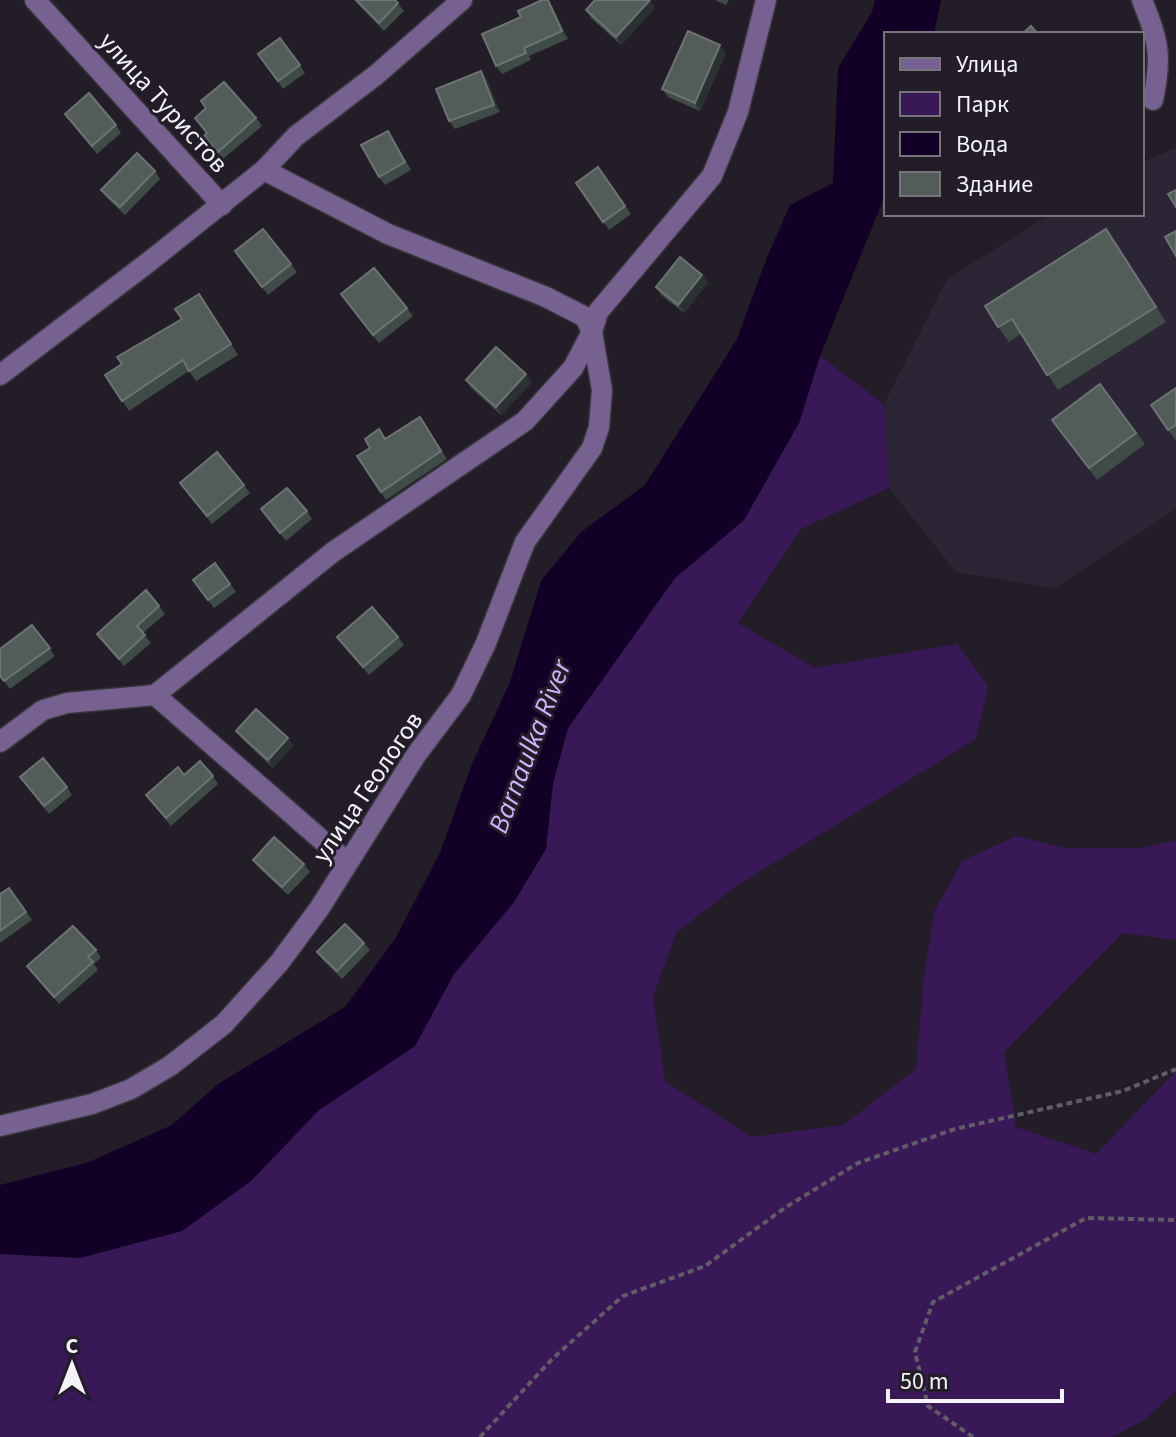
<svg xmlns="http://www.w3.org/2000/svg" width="1176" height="1437" font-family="'Source Sans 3',sans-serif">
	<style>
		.built { fill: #2c2535 }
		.green { fill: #381856 }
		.water { fill: #130027 }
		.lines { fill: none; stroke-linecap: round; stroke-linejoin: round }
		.street-casing { stroke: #3b3740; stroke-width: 23 }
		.path { stroke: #615d66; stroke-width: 4; stroke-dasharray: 6 4; stroke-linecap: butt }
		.street { stroke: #766190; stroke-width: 20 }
		.wall { fill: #3f4b47 }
		.shaded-wall { fill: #2b3132 }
		.building { fill: #525d5a; stroke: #6c7473; stroke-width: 2 }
		.labels { text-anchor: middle; stroke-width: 6; stroke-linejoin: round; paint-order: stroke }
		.street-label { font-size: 26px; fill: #f5f3fa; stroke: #221d27 }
		.water-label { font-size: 28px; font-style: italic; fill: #d3b2ff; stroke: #221d27 }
	</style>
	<rect width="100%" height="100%" fill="#221d27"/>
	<polygon class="built" points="1176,148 1176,509 1055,588 956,572 889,488 884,404 947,279 1051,214 1142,214 1142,162"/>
	<polygon class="green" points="820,356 884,404 889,488 801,529 738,623 815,668 957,644 988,686 976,739 738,885 676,933 653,998 665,1081 751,1137 843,1125 916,1069 924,976 934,912 962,861 1016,836 1065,848 1141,848 1176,840 1176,940 1123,933 1004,1052 1016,1127 1096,1154 1176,1071 1176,1391 1143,1421 1112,1437 0,1437 0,1254 80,1258 251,1181 319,1110 415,1046 454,974 514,902 546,849 553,783 568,728 675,578 744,520 799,423"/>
	<polygon class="water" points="875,0 941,0 934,34 886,34 886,193 820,356 799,423 744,520 675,578 568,728 553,783 546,849 514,902 454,974 415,1046 319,1110 251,1181 182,1231 80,1258 0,1254 0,1185 89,1162 172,1125 218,1084 345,1007 395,939 440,853 472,764 510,682 541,581 581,532 645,485 737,339 768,255 790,205 833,183 838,68 872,12"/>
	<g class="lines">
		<g class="street-casing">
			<g id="street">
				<polyline points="35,0 222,205"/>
				<path d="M 1142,0 C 1159,41 1162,57 1153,100"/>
				<polyline points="0,375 150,261 264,170 296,136 376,75 462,0"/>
				<polyline points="155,695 347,862"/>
				<polyline points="0,742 43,710 67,703 155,695 333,552 525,421 573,368 592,332 598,312 712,176 738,112 766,0"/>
				<polyline points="0,1126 92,1104 131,1089 170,1066 224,1024 279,963 319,909 416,755 461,695 486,643 525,542 592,448 599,427 602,390 592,332 585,317 546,297 388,234 264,170"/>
			</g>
		</g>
		<g class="path">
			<polyline points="480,1437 553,1358 623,1296 705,1266 786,1207 858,1163 955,1129 1123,1091 1176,1069"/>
			<polyline points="973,1437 928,1406 915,1352 933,1302 1086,1218 1176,1220"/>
		</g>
		<use href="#street" class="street"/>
	</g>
	<g class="wall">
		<polygon points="354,0 395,0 404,11 384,31"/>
		<polygon points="715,0 729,0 726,5"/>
		<polygon points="552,6 568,39 529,56 531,60 502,74 496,66"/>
		<polygon points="655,8 621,45 591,18 586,10"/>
		<polygon points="280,38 305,73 283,89 258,54"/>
		<polygon points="726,53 700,111 668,97 662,89"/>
		<polygon points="487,79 500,112 455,129 449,121"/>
		<polygon points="201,101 256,118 262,126 223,159 210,144 204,136 207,134 195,118 206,109"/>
		<polygon points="65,114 116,125 121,133 97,154"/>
		<polygon points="393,139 411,170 385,185 379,177"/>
		<polygon points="598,167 631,214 609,230 576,183"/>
		<polygon points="155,171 160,179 125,215 107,198 101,190"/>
		<polygon points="1117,244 1166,322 1058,390 1021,334 1009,342 998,327"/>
		<polygon points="240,259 291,264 297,272 268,295"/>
		<polygon points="702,275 708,283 684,313 661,295 656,287"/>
		<polygon points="346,302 407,308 413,316 379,343"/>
		<polygon points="206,304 238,355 196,381 189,371 129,411 105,375"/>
		<polygon points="466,380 532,382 501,415 471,388"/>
		<polygon points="1100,384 1145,444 1097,480 1052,420"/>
		<polygon points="1176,388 1176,441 1151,405"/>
		<polygon points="420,417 447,459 386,500 357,456"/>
		<polygon points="180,483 244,485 250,493 212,524"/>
		<polygon points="261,509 307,511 312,519 286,541"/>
		<polygon points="215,563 236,592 214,608 193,580"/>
		<polygon points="159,606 165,614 143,633 151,643 124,666 97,634"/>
		<polygon points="32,625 55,656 10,689 0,676"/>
		<polygon points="337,637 398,637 404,645 369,675"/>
		<polygon points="236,731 288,738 293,746 273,768 242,739"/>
		<polygon points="184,775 213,776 218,784 171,826 146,795"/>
		<polygon points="20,777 67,787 72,795 49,814"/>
		<polygon points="253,860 304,864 310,872 288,895 259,868"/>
		<polygon points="9,888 32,920 0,943 0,894"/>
		<polygon points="364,943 370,950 342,979 323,960 317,952"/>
		<polygon points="96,950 101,958 94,964 98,970 59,1004 27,966"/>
	</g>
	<g class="shaded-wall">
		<polygon points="548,0 552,6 568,39 562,31"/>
		<polygon points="650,0 655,8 621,45 616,37"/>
		<polygon points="720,45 726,53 700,111 695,103"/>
		<polygon points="481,71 487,79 500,112 494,105"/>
		<polygon points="1106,229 1117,244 1166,322 1156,307"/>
		<polygon points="702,275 708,283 684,313 678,305"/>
		<polygon points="526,374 532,382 501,415 496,407"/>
		<polygon points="288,738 293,746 273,768 268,760"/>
	</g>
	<g class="building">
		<polygon points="356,0 395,0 398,3 379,23"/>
		<polygon points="542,0 548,0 562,31 524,48 526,53 496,66 482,34 521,17 518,11"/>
		<polygon points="595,0 650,0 616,37 586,10"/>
		<polygon points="1031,26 1038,34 1022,34"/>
		<polygon points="688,31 720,45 695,103 662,89"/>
		<polygon points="280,38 300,65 278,81 258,54"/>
		<polygon points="481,71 494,105 449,121 436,89"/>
		<polygon points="224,82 256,118 218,152 204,136 207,133 195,118 206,108 201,101"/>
		<polygon points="89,93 116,125 92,146 65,114"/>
		<polygon points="388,131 405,162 379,177 361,145"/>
		<polygon points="137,153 155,171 120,207 101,190"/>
		<polygon points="598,167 625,206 603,222 576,183"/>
		<polygon points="1176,190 1176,207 1168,194"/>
		<polygon points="263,229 291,264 262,287 235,251"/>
		<polygon points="1106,229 1156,307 1047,375 1012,319 998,327 985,306"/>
		<polygon points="1176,231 1176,256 1165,237"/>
		<polygon points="680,257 702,275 678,305 656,287"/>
		<polygon points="374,268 407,308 373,335 341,294"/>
		<polygon points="199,294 231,344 189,371 183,360 122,401 105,375 122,364 117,357 182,319 175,309"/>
		<polygon points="496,347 526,374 496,407 466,380"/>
		<polygon points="1100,384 1136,433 1089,468 1052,420"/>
		<polygon points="1176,388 1176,425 1168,430 1151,405"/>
		<polygon points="420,417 441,451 381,492 357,456 370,448 365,439 379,429 385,439"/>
		<polygon points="217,452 244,485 207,516 180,483"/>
		<polygon points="287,488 307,511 280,533 261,509"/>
		<polygon points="215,563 230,584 208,600 193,580"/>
		<polygon points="146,590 159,606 137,626 145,635 119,659 97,634"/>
		<polygon points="372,607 398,637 363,667 337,637"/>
		<polygon points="32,625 50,648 4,681 0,676 0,649"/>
		<polygon points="256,709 288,738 268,760 236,731"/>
		<polygon points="43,758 67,787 44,806 20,777"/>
		<polygon points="200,761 213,776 166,818 146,795 178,767 184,775"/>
		<polygon points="274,837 304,864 282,887 253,860"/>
		<polygon points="9,888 26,912 0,931 0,894"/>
		<polygon points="345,924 364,943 337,971 317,952"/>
		<polygon points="73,926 96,950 88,957 93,962 54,997 27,966"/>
	</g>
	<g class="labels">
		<g class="street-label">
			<text transform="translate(164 102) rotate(48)" y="9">улица Туристов</text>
			<text transform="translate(367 787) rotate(-56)" y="9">улица Геологов</text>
		</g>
		<g class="water-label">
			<text transform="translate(529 746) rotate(-69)" y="10">Barnaulka River</text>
		</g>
	</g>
	<rect x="884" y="32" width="260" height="184" fill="#221d27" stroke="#76737b" stroke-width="2"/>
	<rect x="900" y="58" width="40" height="12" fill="#766190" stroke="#76737b" stroke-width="2"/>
	<text x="956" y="72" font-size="24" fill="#f5f3fa">Улица</text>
	<rect x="900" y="92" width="40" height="24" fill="#381856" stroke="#76737b" stroke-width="2"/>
	<text x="956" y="112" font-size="24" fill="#f5f3fa">Парк</text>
	<rect x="900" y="132" width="40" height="24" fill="#130027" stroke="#76737b" stroke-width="2"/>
	<text x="956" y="152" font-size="24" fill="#f5f3fa">Вода</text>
	<rect x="900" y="172" width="40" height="24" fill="#525d5a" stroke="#76737b" stroke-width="2"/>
	<text x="956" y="192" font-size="24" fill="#f5f3fa">Здание</text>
	<g transform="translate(72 1365)" stroke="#221d27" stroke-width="6" paint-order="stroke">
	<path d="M0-6L14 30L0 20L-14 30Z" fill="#f5f3fa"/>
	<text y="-12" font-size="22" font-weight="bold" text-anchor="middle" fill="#f5f3fa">С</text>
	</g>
	<path d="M888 1389v12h174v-12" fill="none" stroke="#f5f3fa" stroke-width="4"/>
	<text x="900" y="1389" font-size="24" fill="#f5f3fa" stroke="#221d27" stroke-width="6" paint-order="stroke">50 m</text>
</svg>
